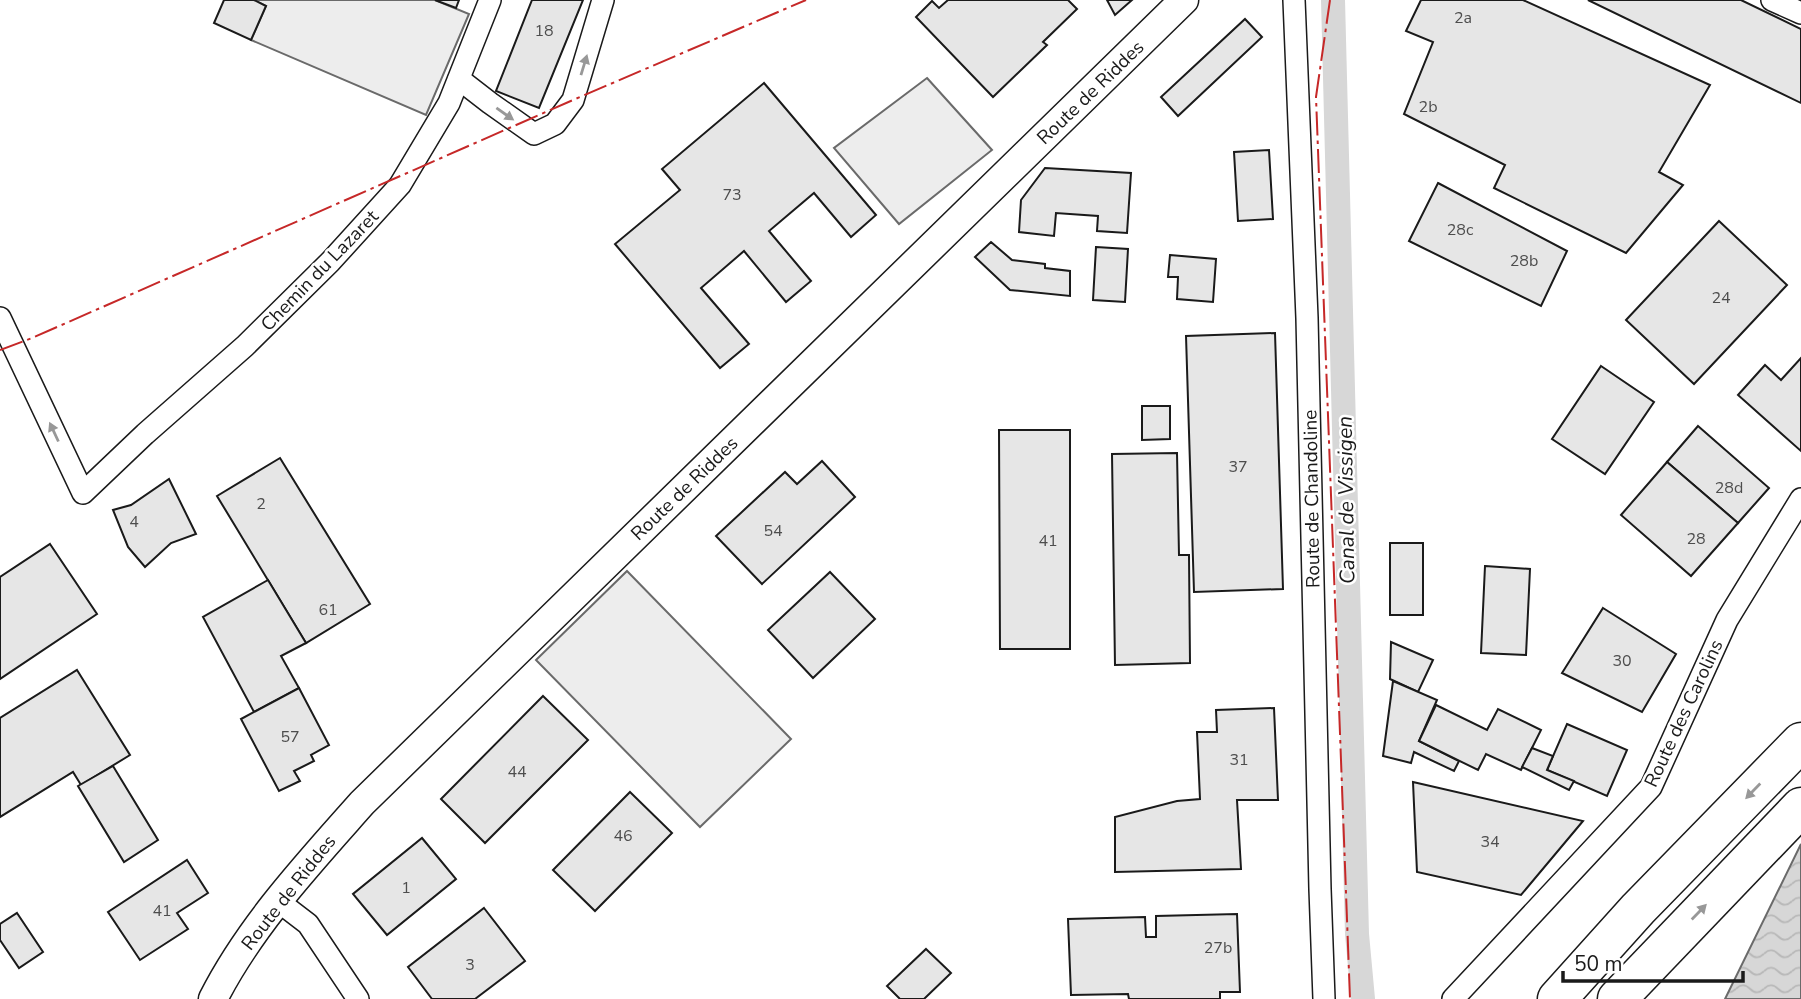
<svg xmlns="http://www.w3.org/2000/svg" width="1801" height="999" font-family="'Nunito Sans',sans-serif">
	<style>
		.built { fill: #ededed; stroke: #6a6a6a; stroke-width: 2 }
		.water { fill: url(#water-waves); stroke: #6a6a6a; stroke-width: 2 }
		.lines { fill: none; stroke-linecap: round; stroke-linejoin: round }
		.canal { stroke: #d7d7d7; stroke-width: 24 }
		.building { fill: #e6e6e6; stroke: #1a1a1a; stroke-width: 2 }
		.minor-casing { stroke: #1a1a1a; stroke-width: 24 }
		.tertiary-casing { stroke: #1a1a1a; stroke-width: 31 }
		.motorway-casing { stroke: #1a1a1a; stroke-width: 41 }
		.minor { stroke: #fff; stroke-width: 21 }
		.tertiary { stroke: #fff; stroke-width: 28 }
		.motorway { stroke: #fff; stroke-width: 38 }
		.power { stroke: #c62828; stroke-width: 2; stroke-dasharray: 24 5 3.5 5; stroke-linecap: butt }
		.oneway { fill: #989898 }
		.labels { text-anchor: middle; stroke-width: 5; stroke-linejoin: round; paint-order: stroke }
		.number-label { font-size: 16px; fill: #4d4d4d }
		.street-label { font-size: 19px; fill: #1a1a1a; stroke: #fff }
		.water-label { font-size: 21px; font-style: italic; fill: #1a1a1a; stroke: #fff }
	</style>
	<defs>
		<pattern id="water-waves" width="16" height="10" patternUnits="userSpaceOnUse" patternTransform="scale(1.75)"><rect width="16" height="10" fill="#d7d7d7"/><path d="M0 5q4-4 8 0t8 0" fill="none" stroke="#b8b8b8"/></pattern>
	</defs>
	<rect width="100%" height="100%" fill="#fff"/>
	<g class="built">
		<polygon points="254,0 435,0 469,14 426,115 251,40 266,6"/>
		<polygon points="927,78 992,150 899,224 834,148"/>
		<polygon points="627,571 791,739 700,827 536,660"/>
	</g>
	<polygon class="water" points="1801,844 1801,999 1725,999"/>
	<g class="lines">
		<polyline class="canal" points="1333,0 1357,934 1363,999"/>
	</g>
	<g class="building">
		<polygon points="224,0 254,0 266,6 251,40 214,23"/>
		<polygon points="435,0 459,0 456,8"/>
		<polygon points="532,0 583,0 539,108 496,91"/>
		<polygon points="948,0 1068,0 1077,9 1043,42 1047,45 993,97 916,17 932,1 939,8"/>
		<polygon points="1107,0 1132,0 1115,15"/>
		<polygon points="1421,0 1523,0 1710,85 1659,172 1683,185 1626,253 1494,188 1505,165 1404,114 1433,42 1406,31"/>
		<polygon points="1588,0 1741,0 1801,29 1801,103"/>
		<polygon points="1245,19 1262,37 1178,116 1161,97"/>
		<polygon points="764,83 876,215 851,237 814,193 769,231 811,281 786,302 744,251 701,288 749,344 720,368 615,244 680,190 662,169"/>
		<polygon points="1269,150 1273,219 1238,221 1234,152"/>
		<polygon points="1045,168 1131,173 1127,233 1097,231 1098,216 1056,213 1054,236 1019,232 1021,200"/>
		<polygon points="1438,183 1567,251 1541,306 1409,241"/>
		<polygon points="1719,221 1787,285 1694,384 1626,320"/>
		<polygon points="991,242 1012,260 1045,264 1045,268 1070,271 1070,296 1010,290 975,257"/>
		<polygon points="1096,247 1128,249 1125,302 1093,300"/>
		<polygon points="1170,255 1216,259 1213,302 1177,299 1178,277 1168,277"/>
		<polygon points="1275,333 1283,589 1194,592 1186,336"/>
		<polygon points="1801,358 1801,451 1738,395 1765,365 1781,380"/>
		<polygon points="1601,366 1654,402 1605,474 1552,439"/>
		<polygon points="1142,406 1170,406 1170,439 1142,440"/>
		<polygon points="1698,426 1769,488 1738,523 1667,462"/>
		<polygon points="999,430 1070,430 1070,649 1000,649"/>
		<polygon points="1177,453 1179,555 1189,555 1190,663 1115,665 1112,454"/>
		<polygon points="280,458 370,604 306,643 217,496"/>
		<polygon points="822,461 855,497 762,584 716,536 785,472 797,484"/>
		<polygon points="1667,462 1738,523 1691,576 1621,515"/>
		<polygon points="169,479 196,534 171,543 145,567 128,547 113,510 131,505"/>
		<rect x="1390" y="543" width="33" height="72"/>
		<polygon points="50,544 97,614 0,679 0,577"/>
		<polygon points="1485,566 1530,569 1526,655 1481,653"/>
		<polygon points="830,572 875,619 813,678 768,630"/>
		<polygon points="268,580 306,643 281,656 299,688 254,712 203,617"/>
		<polygon points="1603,608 1676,654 1642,712 1562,673"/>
		<polygon points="1391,642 1433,660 1418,692 1390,679"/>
		<polygon points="77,670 130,755 81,785 73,772 0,817 0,718"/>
		<polygon points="1393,681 1437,700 1419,741 1459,761 1454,771 1414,752 1411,763 1383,756"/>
		<polygon points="299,688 329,745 311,755 314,761 294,771 300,781 279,791 241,719"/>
		<polygon points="543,696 588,740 485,843 441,799"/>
		<polygon points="1436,705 1487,730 1498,709 1541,730 1521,770 1486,754 1478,770 1419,741"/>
		<polygon points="1274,708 1278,800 1237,800 1241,869 1115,872 1115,817 1177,801 1200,799 1197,732 1217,732 1216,710"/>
		<polygon points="1567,724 1627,750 1607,796 1547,770"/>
		<polygon points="1532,748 1553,756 1547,770 1574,781 1569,790 1522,767"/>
		<polygon points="113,766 158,840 124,862 78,786"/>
		<polygon points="1413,782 1583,821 1521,895 1417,872"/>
		<polygon points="630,792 672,833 595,911 553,870"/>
		<polygon points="422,838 456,879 387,935 353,894"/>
		<polygon points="187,860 208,893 177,913 188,929 140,960 108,912"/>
		<polygon points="484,908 525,961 475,999 432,999 408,967"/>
		<polygon points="17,913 43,952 19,968 0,940 0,924"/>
		<polygon points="1237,914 1240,992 1220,992 1220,999 1129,999 1128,994 1071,995 1068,919 1145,917 1146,937 1156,937 1156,916"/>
		<polygon points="926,949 951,973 924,999 900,999 887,986"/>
	</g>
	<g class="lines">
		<g class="minor-casing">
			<g id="minor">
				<polyline points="1294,0 1307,318 1320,889 1324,999"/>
				<polyline points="1772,0 1801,13"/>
				<polyline points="459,79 490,103 534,134 555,124 573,100 603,0"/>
				<polyline points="0,318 83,493 145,434 245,346 330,262 400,185 449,103 490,0"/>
				<polyline points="278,901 308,924 358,999"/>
				<polyline points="1453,999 1651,787 1727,620 1801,499"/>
			</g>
		</g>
		<g class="tertiary-casing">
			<path id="tertiary" d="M 213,999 C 250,926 308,864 362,803 L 1184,0"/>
		</g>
		<g class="motorway-casing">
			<g id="motorway">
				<polyline points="1557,999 1638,909 1801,742"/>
				<polyline points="1617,999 1801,807"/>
			</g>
		</g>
		<use href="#minor" class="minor"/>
		<use href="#tertiary" class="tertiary"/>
		<use href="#motorway" class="motorway"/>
		<g class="power">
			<polyline points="1330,0 1316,97 1350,999"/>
			<polyline points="0,350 32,338 573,100 806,0"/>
		</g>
	</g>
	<defs><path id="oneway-solid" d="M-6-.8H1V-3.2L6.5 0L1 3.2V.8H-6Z" transform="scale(1.75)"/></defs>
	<g class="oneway">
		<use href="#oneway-solid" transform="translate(584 65) rotate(-73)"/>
		<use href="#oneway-solid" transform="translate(505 114) rotate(35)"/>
		<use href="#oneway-solid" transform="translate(54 432) rotate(-115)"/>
		<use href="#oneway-solid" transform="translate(1753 791) rotate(134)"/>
		<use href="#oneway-solid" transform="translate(1699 912) rotate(-46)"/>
	</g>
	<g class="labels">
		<g class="number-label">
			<text x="1463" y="23">2a</text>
			<text x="544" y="36">18</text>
			<text x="1428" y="112">2b</text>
			<text x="732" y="200">73</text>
			<text x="1460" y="235">28c</text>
			<text x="1524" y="266">28b</text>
			<text x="1721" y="303">24</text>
			<text x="1238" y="472">37</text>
			<text x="1729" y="493">28d</text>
			<text x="261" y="509">2</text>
			<text x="134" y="527">4</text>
			<text x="773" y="536">54</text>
			<text x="1696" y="544">28</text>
			<text x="1048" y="546">41</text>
			<text x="328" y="615">61</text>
			<text x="1622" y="666">30</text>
			<text x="290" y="742">57</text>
			<text x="1239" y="765">31</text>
			<text x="517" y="777">44</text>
			<text x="623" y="841">46</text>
			<text x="1490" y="847">34</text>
			<text x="406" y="893">1</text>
			<text x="162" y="916">41</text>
			<text x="1218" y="953">27b</text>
			<text x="470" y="970">3</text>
		</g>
		<g class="street-label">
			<text transform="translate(1090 92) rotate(-44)" y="7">Route de Riddes</text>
			<text transform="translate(319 270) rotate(-46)" y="7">Chemin du Lazaret</text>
			<text transform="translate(684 488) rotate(-44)" y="7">Route de Riddes</text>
			<text transform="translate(1311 499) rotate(-91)" y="7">Route de Chandoline</text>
			<text transform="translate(1683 713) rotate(-65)" y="7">Route des Carolins</text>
			<text transform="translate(288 892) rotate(-52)" y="7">Route de Riddes</text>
		</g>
		<g class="water-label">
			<text transform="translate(1346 500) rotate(-91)" y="7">Canal de Vissigen</text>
		</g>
	</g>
	<path d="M1563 971v10h180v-10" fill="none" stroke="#1a1a1a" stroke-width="3.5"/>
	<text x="1574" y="971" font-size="21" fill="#1a1a1a" stroke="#ffffff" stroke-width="5" paint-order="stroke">50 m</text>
</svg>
